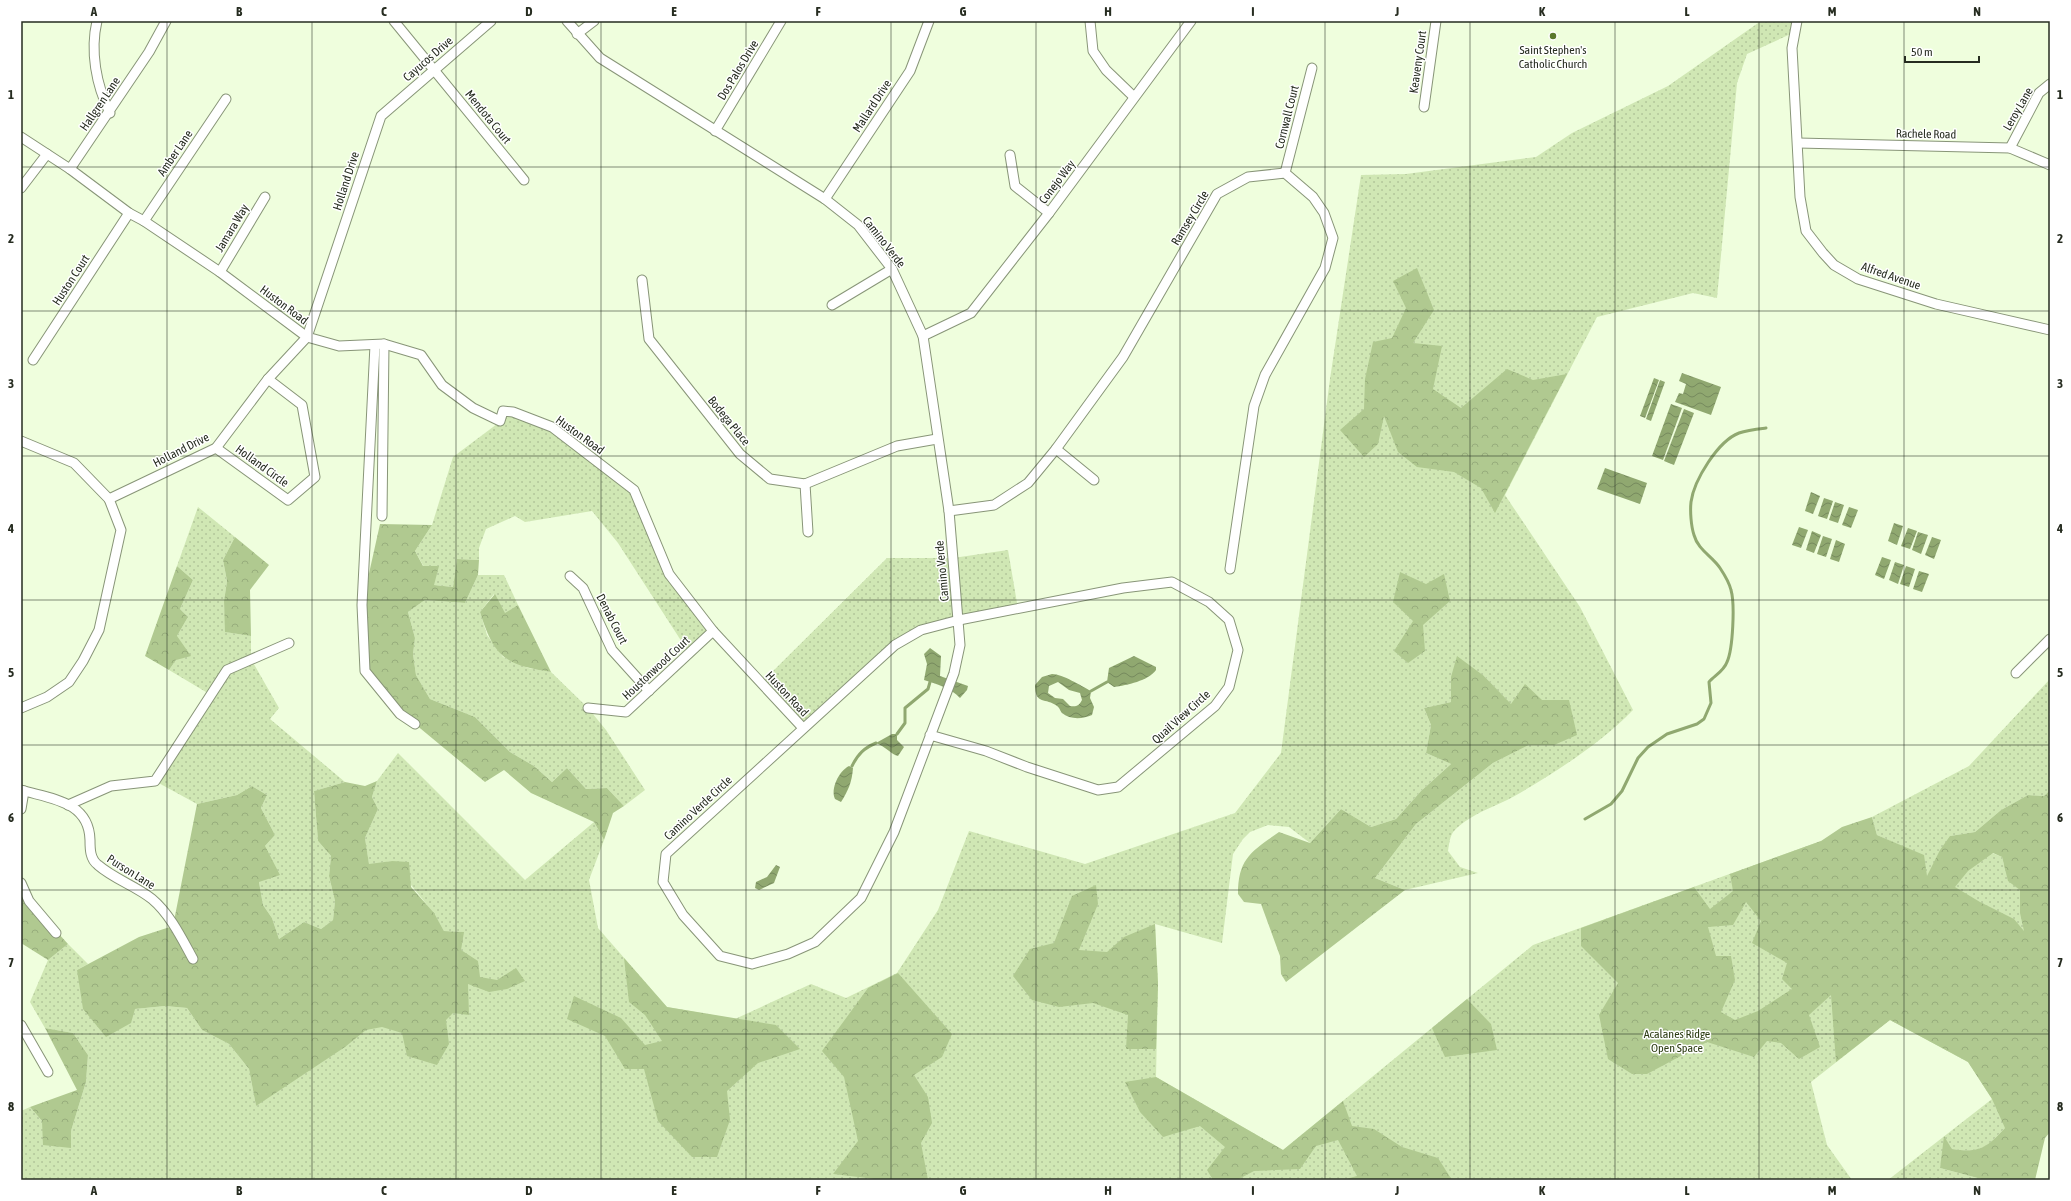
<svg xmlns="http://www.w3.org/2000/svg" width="2071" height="1201" font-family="'Asap Condensed',sans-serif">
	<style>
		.green { fill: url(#green-dots) }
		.forest { fill: url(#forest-crowns); fill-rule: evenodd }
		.water { fill: url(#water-waves); fill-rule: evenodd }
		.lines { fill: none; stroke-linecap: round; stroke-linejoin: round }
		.stream { stroke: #90a870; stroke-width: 3 }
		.minor-casing { stroke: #889578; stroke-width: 11 }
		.minor { stroke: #fff; stroke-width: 9 }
		.grid { fill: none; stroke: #262c20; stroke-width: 1; stroke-opacity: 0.55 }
		.poi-dot { fill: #5b782d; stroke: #fff; stroke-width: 1.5 }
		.labels { text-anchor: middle; stroke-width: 3; stroke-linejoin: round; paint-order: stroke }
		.poi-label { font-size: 12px; fill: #262c20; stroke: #fff }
		.street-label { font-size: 12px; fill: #262c20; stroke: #fff }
		.park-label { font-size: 12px; fill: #2c3c12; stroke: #fff }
		.neatline { fill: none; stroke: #262c20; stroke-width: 1.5 }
		.grid-label { font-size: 13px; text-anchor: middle; font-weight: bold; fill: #262c20 }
	</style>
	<defs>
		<pattern id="green-dots" width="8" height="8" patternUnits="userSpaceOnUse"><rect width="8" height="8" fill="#d0e7b4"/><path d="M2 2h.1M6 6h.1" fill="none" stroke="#b2c69a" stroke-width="1.8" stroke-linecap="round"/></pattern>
		<pattern id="forest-crowns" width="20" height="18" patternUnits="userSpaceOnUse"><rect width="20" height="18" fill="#b0c990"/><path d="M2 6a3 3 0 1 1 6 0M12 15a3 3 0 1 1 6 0" fill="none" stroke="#97ad7c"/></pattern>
		<pattern id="water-waves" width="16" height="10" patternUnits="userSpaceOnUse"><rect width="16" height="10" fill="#90a870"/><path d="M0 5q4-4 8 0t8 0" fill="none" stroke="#75895c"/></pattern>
	</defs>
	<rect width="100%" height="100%" fill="#effedd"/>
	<g class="green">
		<path d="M 1761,21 L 1797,21 L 1795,32 L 1747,54 L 1737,83 L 1717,298 L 1693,293 L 1597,317 L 1505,495 L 1580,607 L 1633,710 C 1601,743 1560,769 1520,793 C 1499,806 1472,812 1454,831 C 1450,835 1449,845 1448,851 L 1460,867 L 1478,873 L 1405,890 L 1375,878 L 1416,824 L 1493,763 L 1529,745 L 1554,745 L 1569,700 L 1542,700 L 1511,705 L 1484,676 L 1451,677 L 1451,702 L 1424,708 L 1431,725 L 1426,753 L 1451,764 L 1421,791 L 1396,819 L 1371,827 L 1341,809 L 1310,843 L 1289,827 L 1268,825 L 1250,832 L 1243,839 L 1233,854 L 1222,943 L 1155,924 L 1158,984 L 1156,1077 L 1283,1150 L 1533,945 L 1821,841 L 1922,855 L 1877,835 L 1872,817 L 1969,766 L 2050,679 L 2050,790 L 2044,796 L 2028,795 L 2001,810 L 1975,832 L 1950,836 L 2002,857 L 2004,865 L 2050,843 L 2005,1128 C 1986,1148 1981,1153 1952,1149 L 1946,1140 L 1940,1168 L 1985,1180 L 1888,1180 L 1992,1099 L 1968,1062 L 1890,1020 L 1811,1082 L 1827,1145 L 1852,1180 L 21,1180 L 21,1111 L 30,1107 L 42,1121 L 71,1131 L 86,1082 L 88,1055 L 73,1033 L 45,1028 L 30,1002 L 48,960 L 68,944 L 88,964 L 77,970 L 135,1009 L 165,1006 L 187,1008 L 202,1030 L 229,1044 L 249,1069 L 256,1106 L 463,932 L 444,931 C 430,905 409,884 392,861 L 369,865 L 365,838 L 378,809 L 372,797 L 377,781 L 398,753 L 525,880 L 594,822 L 604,840 L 589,880 L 598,928 L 667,1007 L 735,1019 L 811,984 L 846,998 L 897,973 L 938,910 L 969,831 L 1085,864 L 1235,813 L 1281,753 L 1330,379 L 1361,175 L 1406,174 L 1536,157 L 1572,133 L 1668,86 Z"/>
		<polygon points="513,412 552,427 634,490 669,574 713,631 689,653 618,543 592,511 525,522 515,516 486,529 479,548 479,560 457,559 453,587 434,585 415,551 432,525 453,457"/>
		<polygon points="198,507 235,537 223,560 227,581 224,601 226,632 251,636 251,659 279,708 270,719 345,782 314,791 318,841 331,856 329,876 335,901 333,920 321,929 304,922 279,939 272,918 263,905 259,882 265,846 275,835 261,808 267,795 252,786 237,795 197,804 155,781 211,695 169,670 176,660 177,636 188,617 180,609 193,580 177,566"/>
		<polygon points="1008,550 1018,609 921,630 894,645 803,728 761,683 887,558 953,558"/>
		<polygon points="478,575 504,575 518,605 505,614 494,594 480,612 487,635 503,657 528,668 551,672 588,708 606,730 645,790 624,806 607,788 586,789 567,768 552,782 534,766 510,752 475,717 430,699 416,675 413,654 415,638 408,612 425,600 465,603"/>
	</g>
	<g class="forest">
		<polygon points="1417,268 1434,310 1413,343 1442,346 1433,389 1461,408 1507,369 1533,380 1567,374 1495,513 1481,488 1454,472 1417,467 1398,452 1384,416 1378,444 1364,457 1340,430 1364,409 1365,379 1373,342 1392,338 1406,308 1393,281"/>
		<polygon points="380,524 432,525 415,551 423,566 439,566 434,585 453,587 457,559 479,560 478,575 465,603 425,600 408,612 415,638 413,654 416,675 430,699 475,717 510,752 534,766 552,782 567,768 586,789 607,788 624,806 613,813 604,840 594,822 531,793 504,770 485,782 415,724 365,671 362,605"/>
		<polygon points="235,537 269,565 250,590 251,636 225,632 224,601 227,581 223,560"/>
		<polygon points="177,566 193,580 180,609 188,617 177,636 191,656 176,660 169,670 145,656"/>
		<polygon points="1400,572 1426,584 1444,574 1450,601 1423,625 1425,651 1408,663 1394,651 1413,621 1393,602"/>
		<path d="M 495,594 L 505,613 L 518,605 L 551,672 C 505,665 494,657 480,612 Z"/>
		<path d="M 1457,656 L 1484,676 L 1511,704 L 1525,684 L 1542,700 L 1569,700 L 1577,735 L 1554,745 L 1529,745 L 1493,763 L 1416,824 L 1375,878 L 1405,890 L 1286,982 L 1281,974 L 1280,956 L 1261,904 L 1244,902 L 1238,894 C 1238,858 1252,851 1279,832 L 1310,843 L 1341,809 L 1371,827 L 1396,819 L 1421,791 L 1451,764 L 1426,753 L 1431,725 L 1424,708 L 1451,702 L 1451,677 Z"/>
		<polygon points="377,781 372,797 378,809 365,838 369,864 392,861 409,862 411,887 434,913 444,931 464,932 461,950 478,961 480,977 497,980 516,968 525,981 507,989 489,992 468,984 469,1015 453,1013 446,1020 449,1044 437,1065 407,1056 402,1033 382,1027 366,1030 345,1047 256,1106 249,1069 229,1044 202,1030 187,1008 165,1006 135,1009 131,1023 106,1037 83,1009 77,970 139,937 173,926 197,804 237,795 252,786 267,795 261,808 275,835 265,846 280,875 259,882 263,905 272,918 279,939 304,922 321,929 333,920 335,901 329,876 331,856 318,841 314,791 345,782 365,786"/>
		<path d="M 2050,790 L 2050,1132 L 2045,1138 L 2035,1180 L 1985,1180 L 1940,1168 L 1944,1136 L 1952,1149 C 1980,1153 1986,1148 2005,1128 L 1992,1099 L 1968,1062 L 1890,1020 L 1836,1062 L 1831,995 L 1809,1015 L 1820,1047 L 1799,1059 L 1781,1043 L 1767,1041 L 1754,1057 L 1707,1042 L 1647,1074 L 1632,1074 L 1608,1059 L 1599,1015 L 1618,983 L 1581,946 L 1581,928 L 1694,887 L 1710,909 L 1733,891 L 1730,874 L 1821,841 L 1842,827 L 1872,817 L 1877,835 L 1924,855 L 1927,876 L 1940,850 L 1950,836 L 1975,832 L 2001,810 L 2028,795 L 2044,796 ZM 1993,853 L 2002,857 L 2008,881 L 2020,890 L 2020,913 L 2024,931 L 2014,919 L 1980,902 L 1955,887 L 1968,871 ZM 1746,902 L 1761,921 L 1752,943 L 1787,963 L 1782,979 L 1792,989 L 1758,1011 L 1735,1020 L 1721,1012 L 1735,980 L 1731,956 L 1716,956 L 1708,927 L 1733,925 Z"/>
		<polygon points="1096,885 1098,904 1079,950 1107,952 1124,937 1155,924 1158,984 1156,1049 1126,1049 1128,1015 1093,1003 1059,1007 1032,1000 1013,976 1030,949 1054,943 1072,896"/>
		<polygon points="21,898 29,901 68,944 48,960 21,943"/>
		<polygon points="624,958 667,1007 776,1025 800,1049 758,1063 727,1091 730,1120 717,1157 692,1157 658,1121 644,1069 625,1069 605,1036 567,1019 574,996 621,1018 645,1045 662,1041 645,1015 629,1002"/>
		<polygon points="898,973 952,1034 942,1057 914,1075 928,1097 932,1123 921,1143 928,1180 884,1180 833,1174 858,1141 844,1077 822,1051 868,988"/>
		<polygon points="1467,999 1491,1024 1497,1050 1445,1057 1432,1028"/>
		<polygon points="45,1028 73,1033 88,1055 86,1082 71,1131 71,1148 43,1145 42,1121 30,1107 77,1090"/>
		<polygon points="1156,1077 1283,1150 1343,1101 1352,1126 1374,1129 1402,1147 1438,1158 1452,1180 1342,1180 1357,1176 1338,1140 1316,1146 1300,1169 1254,1171 1237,1180 1213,1180 1207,1170 1225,1147 1200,1126 1163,1137 1140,1112 1125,1082"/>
	</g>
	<g class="water">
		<polygon points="1682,373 1721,387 1711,415 1675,402 1679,393 1683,394 1686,384 1679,381"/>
		<polygon points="1654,378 1659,380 1645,418 1640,416"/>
		<polygon points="1660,380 1665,382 1651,421 1646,419"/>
		<polygon points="1671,404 1682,408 1663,460 1652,456"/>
		<polygon points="1684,409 1694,413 1674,465 1664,461"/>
		<polygon points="1605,468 1647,483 1640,504 1597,489"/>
		<polygon points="1811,492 1820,496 1813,514 1805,511"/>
		<polygon points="1824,498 1833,501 1827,519 1818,516"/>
		<polygon points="1835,502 1844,505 1838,523 1829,520"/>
		<polygon points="1849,507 1858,510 1851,528 1842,525"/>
		<polygon points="1894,523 1903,526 1897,545 1888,541"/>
		<polygon points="1799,527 1808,530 1801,548 1792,545"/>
		<polygon points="1908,528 1917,531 1910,549 1901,546"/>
		<polygon points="1812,531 1821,535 1814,553 1806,550"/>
		<polygon points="1918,532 1928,535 1921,554 1912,550"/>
		<polygon points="1823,536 1832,539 1826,557 1817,554"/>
		<polygon points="1932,537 1941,540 1934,559 1925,555"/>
		<polygon points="1836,540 1845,544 1839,562 1830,559"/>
		<polygon points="1882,557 1891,560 1884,579 1875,575"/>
		<polygon points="1895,562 1904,565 1898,584 1889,580"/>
		<polygon points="1906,566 1915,569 1909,587 1900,584"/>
		<polygon points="1919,571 1929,574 1922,592 1913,589"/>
		<path d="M 930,648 L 941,656 L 940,676 L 968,686 L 967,690 L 960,698 C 951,688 936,684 924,680 L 927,664 L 924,654 Z"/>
		<path d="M 1134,656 L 1156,667 L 1156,670 C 1148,681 1127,685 1114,687 L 1107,682 L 1109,668 Z"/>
		<path d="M 1052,674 C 1063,674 1081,686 1091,691 L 1090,698 L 1094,707 L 1092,715 C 1083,719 1070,720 1062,713 C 1060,711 1060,708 1057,706 C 1046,697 1035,706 1035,685 L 1042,677 ZM 1058,682 L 1069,690 L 1080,693 L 1082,700 C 1079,706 1076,707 1070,706 L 1063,699 L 1055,698 L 1048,693 L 1049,686 Z"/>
		<path d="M 892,734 L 897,734 L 897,740 L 904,747 L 898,756 C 892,755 885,746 876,743 Z"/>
		<path d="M 849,766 L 853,768 C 852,782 848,791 841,802 L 835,799 C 830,789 839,771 849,766 Z"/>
		<polygon points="776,865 780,867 774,883 759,890 755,888 756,882 767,877"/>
	</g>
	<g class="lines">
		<g class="stream">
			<polyline points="1091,691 1107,682"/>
			<polyline points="897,734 905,723 905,708 928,689 930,682"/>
			<path d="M 852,766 C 858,754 864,748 876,743"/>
			<path d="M 1585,819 L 1611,804 L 1622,791 L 1638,758 L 1648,747 L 1667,734 L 1697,724 L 1704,719 L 1711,703 L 1709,682 C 1714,676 1724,671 1727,662 C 1733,649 1735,604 1731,590 C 1729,582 1724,574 1720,568 C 1712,556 1698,550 1694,535 C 1691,526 1690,511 1691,502 C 1694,480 1718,441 1739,433 C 1747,430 1757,429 1766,428"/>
		</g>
		<g class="minor-casing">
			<g id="minor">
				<path d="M 97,21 C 90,51 96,85 110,113"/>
				<polyline points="394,21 524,180"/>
				<polyline points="567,21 600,58 825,199 858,225 892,269 923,336 949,511 960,645 954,673 894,832 861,898 815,942 788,954 752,964 720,956 683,915 663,882 666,854 895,645 921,630 959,620 1123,588 1172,582 1209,602 1229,620 1238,650 1229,687 1215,706 1118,787 1098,790 1027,767 986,751 930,735"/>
				<polyline points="1090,21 1093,51 1106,70 1134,97"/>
				<polyline points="1797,21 1792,48 1800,197 1806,231 1823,253 1834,265 1858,279 1936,304 2050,330"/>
				<polyline points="577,34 594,21"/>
				<polyline points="1424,107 1436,21"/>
				<polyline points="715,131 781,21"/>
				<polyline points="21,137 70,169 129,213 144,221 220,272 307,337 339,346 384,344 421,355 442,385 473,408 500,421 503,411 513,412 552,427 634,490 669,574 713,631 803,728"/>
				<polyline points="1798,143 2010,148 2050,165"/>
				<polyline points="2010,148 2039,93 2050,84"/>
				<polyline points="1010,155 1015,186 1049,213"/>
				<polyline points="70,169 149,52 166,21"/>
				<polyline points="1285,173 1312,68"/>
				<polyline points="21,188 47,154"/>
				<polyline points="825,199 910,71 929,21"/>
				<polyline points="144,221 226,99"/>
				<polyline points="220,272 265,197"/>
				<polyline points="642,280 649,339 740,454 770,479 805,484 897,446 937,439"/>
				<polyline points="832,305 892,269"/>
				<polyline points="923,336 971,313 1049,213 1191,21"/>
				<polyline points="375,345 362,605 365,671 400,714 415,724"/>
				<polyline points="33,360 129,213"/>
				<polyline points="21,441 74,463 109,499"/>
				<polyline points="216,448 288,500 315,477 302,405 268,379"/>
				<polyline points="1056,449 1094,480"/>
				<polyline points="805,484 808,532"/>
				<polyline points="949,511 994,505 1028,483 1056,449 1123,357 1217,194 1248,177 1285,173 1313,197 1324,213 1333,238 1325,268 1265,375 1254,406 1230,569"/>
				<polyline points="382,516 384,344"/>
				<polyline points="570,576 583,588 612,650 649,691"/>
				<polyline points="2016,673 2050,639"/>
				<polyline points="21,708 47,697 69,682 83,661 99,630 121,530 109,499 216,448 268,379 307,337 381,116 491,21"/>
				<polyline points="588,708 626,712 713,631"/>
				<path d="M 21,790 C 51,799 89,801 90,840 C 90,849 90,859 98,865 C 114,879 136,886 152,899 C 170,914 182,939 193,959"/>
				<polyline points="68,805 111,786 155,781 227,670 289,643"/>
				<polyline points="21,809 24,791"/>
				<polyline points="21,883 29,901 56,933"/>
				<polyline points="21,1025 48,1072"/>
			</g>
		</g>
		<use href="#minor" class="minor"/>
	</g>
	<path class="grid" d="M 167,21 L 167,1180M 312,21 L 312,1180M 456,21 L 456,1180M 601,21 L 601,1180M 746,21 L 746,1180M 891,21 L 891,1180M 1036,21 L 1036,1180M 1180,21 L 1180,1180M 1325,21 L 1325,1180M 1470,21 L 1470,1180M 1615,21 L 1615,1180M 1759,21 L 1759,1180M 1904,21 L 1904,1180M 21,167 L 2050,167M 21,311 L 2050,311M 21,456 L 2050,456M 21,600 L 2050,600M 21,745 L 2050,745M 21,890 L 2050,890M 21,1034 L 2050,1034"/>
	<circle class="poi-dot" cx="1553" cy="36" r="4"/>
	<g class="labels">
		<g class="poi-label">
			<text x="1553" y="54">Saint Stephen's<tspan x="1553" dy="14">Catholic Church</tspan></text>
		</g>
		<g class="street-label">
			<text transform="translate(428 59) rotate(-41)" y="4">Cayucos Drive</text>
			<text transform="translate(1418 62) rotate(-82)" y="4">Keaveny Court</text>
			<text transform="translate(738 70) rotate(-59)" y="4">Dos Palos Drive</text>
			<text transform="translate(100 104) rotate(-56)" y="4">Hallgren Lane</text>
			<text transform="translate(872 106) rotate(-57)" y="4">Mallard Drive</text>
			<text transform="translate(2018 109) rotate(-60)" y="4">Leroy Lane</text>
			<text transform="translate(488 117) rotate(51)" y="4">Mendota Court</text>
			<text transform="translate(1287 117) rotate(-76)" y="4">Cornwall Court</text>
			<text transform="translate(1926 134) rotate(1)" y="4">Rachele Road</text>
			<text transform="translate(175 153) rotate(-56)" y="4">Amber Lane</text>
			<text transform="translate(346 181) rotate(-72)" y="4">Holland Drive</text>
			<text transform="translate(1057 182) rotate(-53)" y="4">Conejo Way</text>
			<text transform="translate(1190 218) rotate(-59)" y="4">Ramsey Circle</text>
			<text transform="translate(232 228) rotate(-59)" y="4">Jamara Way</text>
			<text transform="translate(884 242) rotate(52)" y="4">Camino Verde</text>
			<text transform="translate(1891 276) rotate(19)" y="4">Alfred Avenue</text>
			<text transform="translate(71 280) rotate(-57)" y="4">Huston Court</text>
			<text transform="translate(284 305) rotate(37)" y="4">Huston Road</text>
			<text transform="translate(729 421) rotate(51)" y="4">Bodega Place</text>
			<text transform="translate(580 435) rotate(36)" y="4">Huston Road</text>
			<text transform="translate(181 450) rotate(-27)" y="4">Holland Drive</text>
			<text transform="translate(262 466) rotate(36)" y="4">Holland Circle</text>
			<text transform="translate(942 571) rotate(-95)" y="4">Camino Verde</text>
			<text transform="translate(612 619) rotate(63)" y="4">Denab Court</text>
			<text transform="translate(656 668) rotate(-43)" y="4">Houstonwood Court</text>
			<text transform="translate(787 694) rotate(47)" y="4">Huston Road</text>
			<text transform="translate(1181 717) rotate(-42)" y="4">Quail View Circle</text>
			<text transform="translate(698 808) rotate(-43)" y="4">Camino Verde Circle</text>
			<text transform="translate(131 872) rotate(32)" y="4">Purson Lane</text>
		</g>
		<g class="park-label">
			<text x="1677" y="1038">Acalanes Ridge<tspan x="1677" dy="14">Open Space</tspan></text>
		</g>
	</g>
	<rect width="2071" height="1201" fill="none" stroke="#ffffff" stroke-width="44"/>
	<path d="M1905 56v6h74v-6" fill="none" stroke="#262c20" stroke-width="2"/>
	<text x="1911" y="56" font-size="12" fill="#262c20" stroke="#ffffff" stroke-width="3" paint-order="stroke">50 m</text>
	<rect x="22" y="22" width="2027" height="1157" class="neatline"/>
	<g class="grid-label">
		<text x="94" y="16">A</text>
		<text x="239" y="16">B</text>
		<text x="384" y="16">C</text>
		<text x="529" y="16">D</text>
		<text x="674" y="16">E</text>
		<text x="818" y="16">F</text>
		<text x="963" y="16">G</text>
		<text x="1108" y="16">H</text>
		<text x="1253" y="16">I</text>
		<text x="1397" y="16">J</text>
		<text x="1542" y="16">K</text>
		<text x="1687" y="16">L</text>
		<text x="1832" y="16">M</text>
		<text x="1977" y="16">N</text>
		<text x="11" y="99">1</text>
		<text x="2060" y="99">1</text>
		<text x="11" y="243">2</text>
		<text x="2060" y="243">2</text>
		<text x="11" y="388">3</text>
		<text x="2060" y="388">3</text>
		<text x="11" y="533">4</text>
		<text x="2060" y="533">4</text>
		<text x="11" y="677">5</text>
		<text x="2060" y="677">5</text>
		<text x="11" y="822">6</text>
		<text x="2060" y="822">6</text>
		<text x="11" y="967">7</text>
		<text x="2060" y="967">7</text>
		<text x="11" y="1111">8</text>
		<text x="2060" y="1111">8</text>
		<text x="94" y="1195">A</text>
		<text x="239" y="1195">B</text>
		<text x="384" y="1195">C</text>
		<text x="529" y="1195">D</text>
		<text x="674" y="1195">E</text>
		<text x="818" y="1195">F</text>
		<text x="963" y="1195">G</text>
		<text x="1108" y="1195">H</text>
		<text x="1253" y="1195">I</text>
		<text x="1397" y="1195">J</text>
		<text x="1542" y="1195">K</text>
		<text x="1687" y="1195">L</text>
		<text x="1832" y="1195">M</text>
		<text x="1977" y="1195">N</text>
	</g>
</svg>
